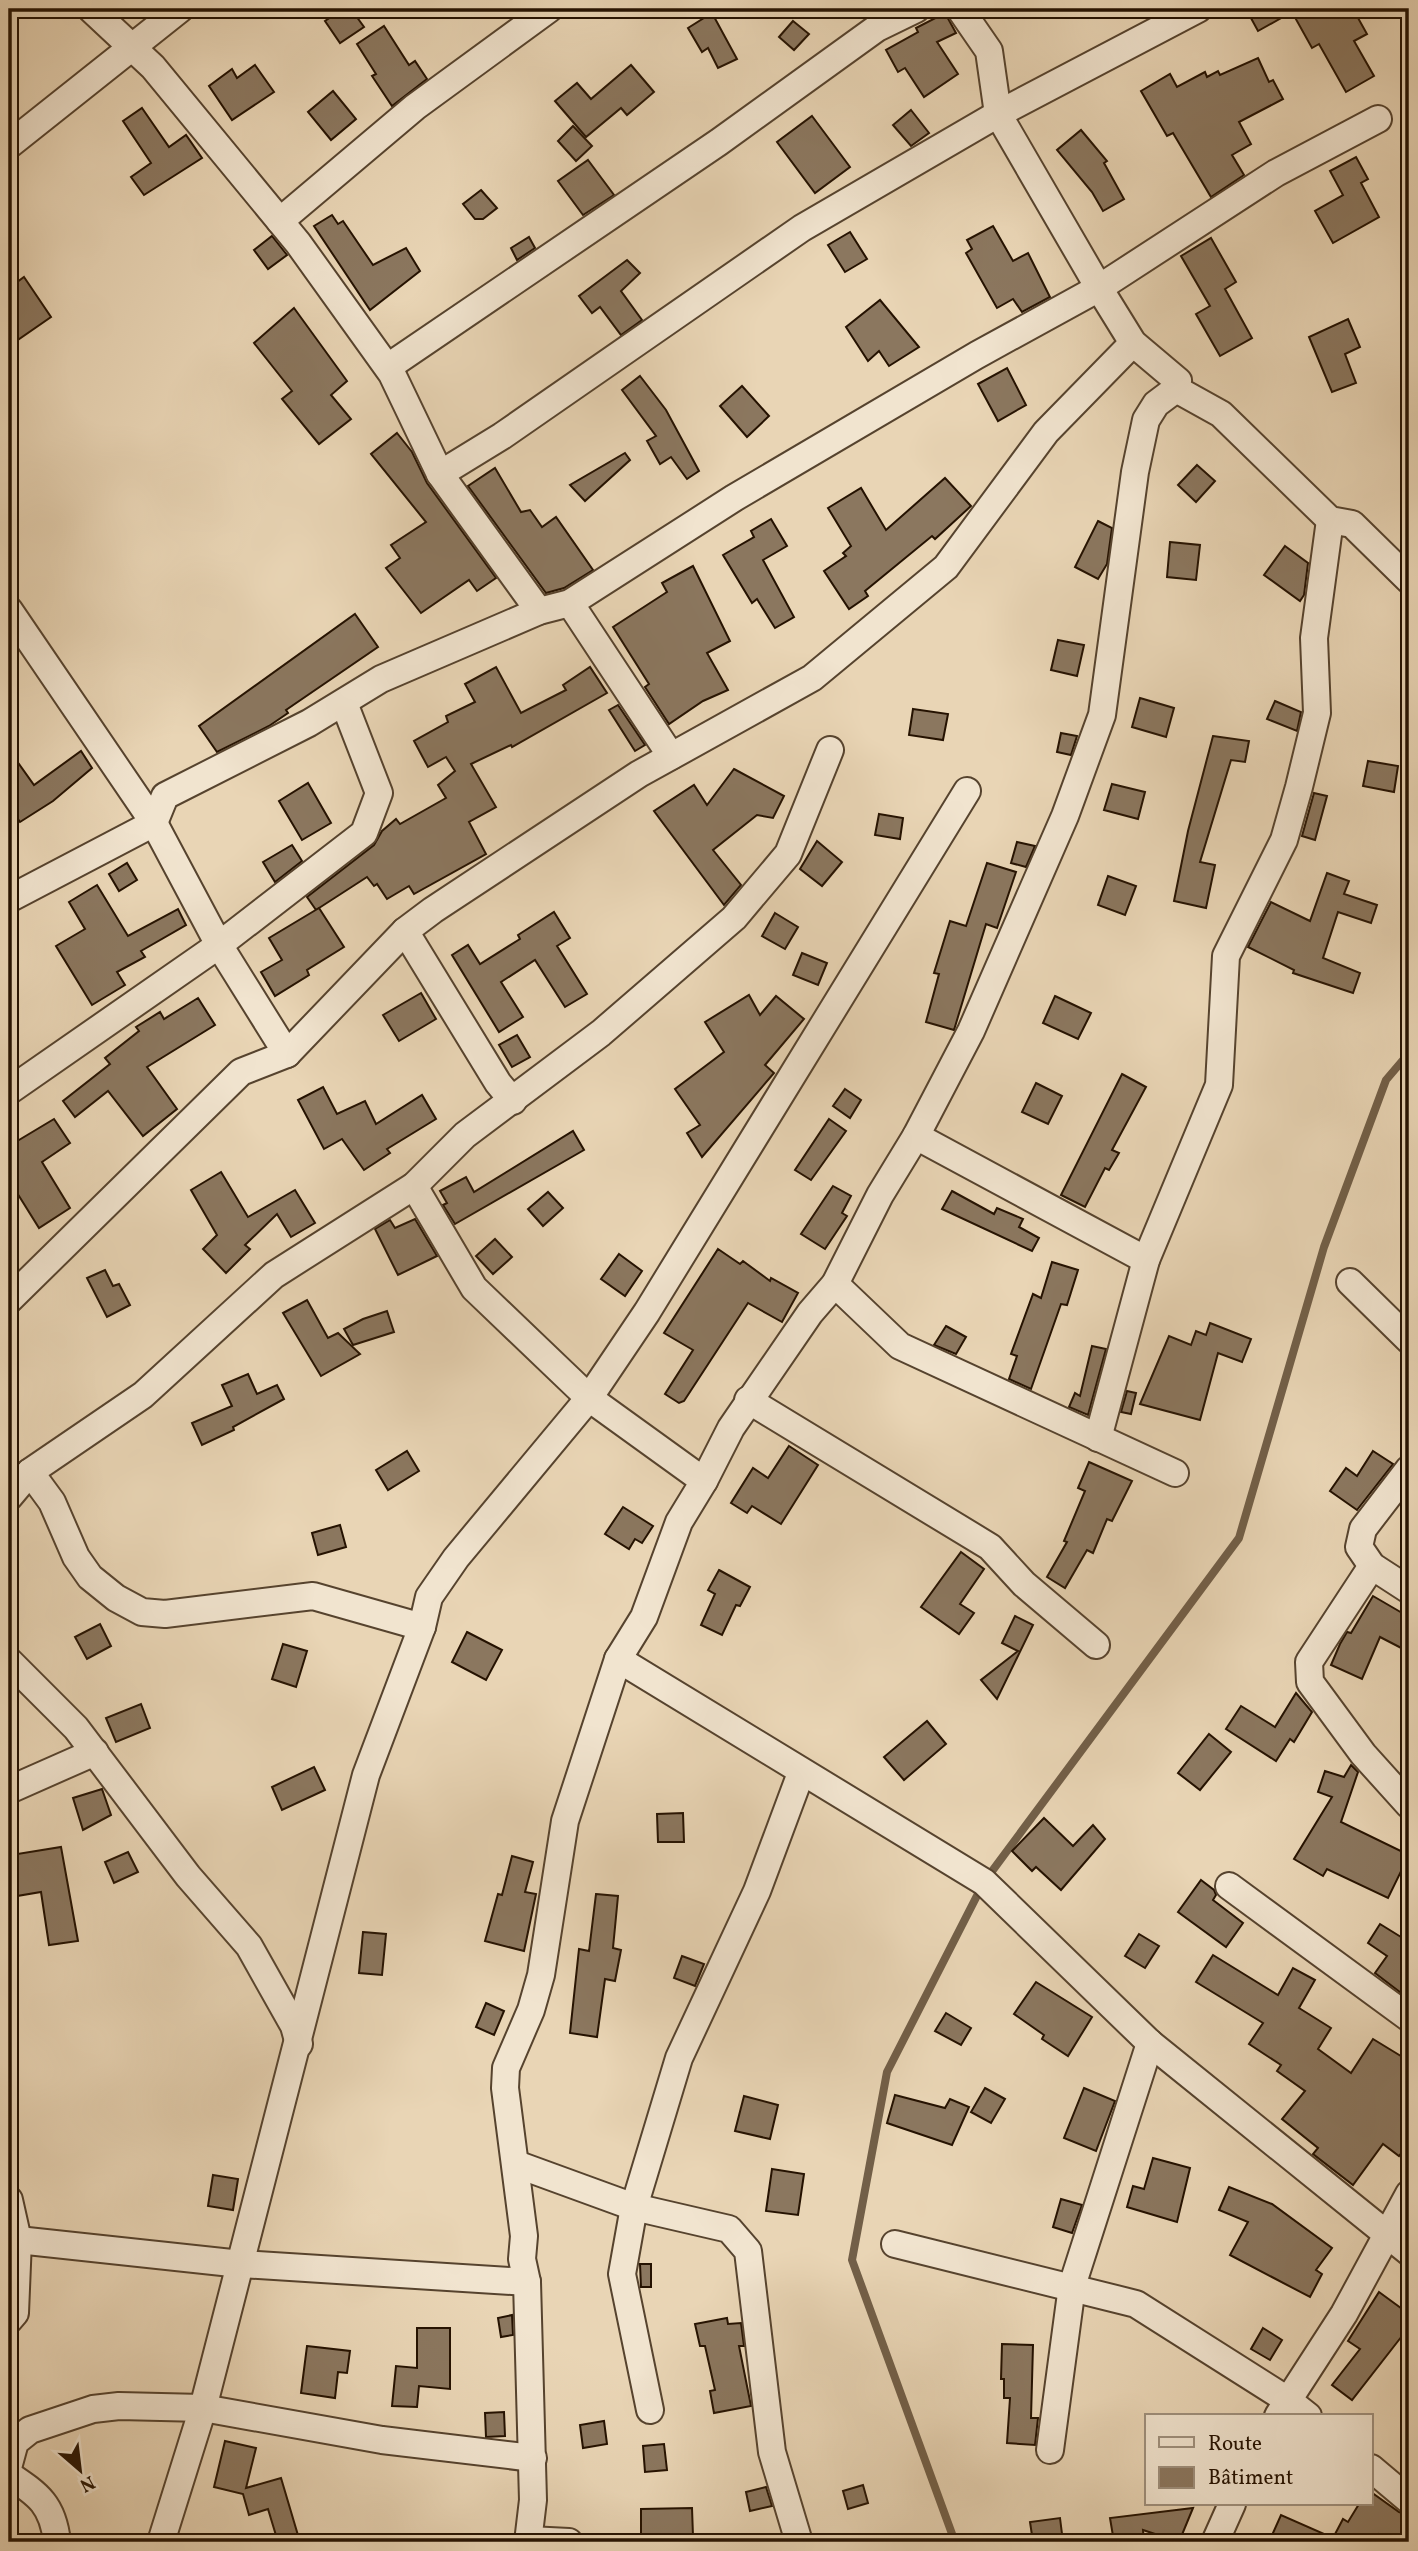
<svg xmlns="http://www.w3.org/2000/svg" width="1418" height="2551" font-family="Vollkorn,serif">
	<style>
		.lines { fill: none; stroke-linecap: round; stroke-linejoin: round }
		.stream { stroke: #725f48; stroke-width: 8 }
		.building { fill: #8b775f; stroke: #251201; stroke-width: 2 }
		.minor-casing { stroke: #56432e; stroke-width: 30 }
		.minor { stroke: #f1e4cf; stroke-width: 26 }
	</style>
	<rect width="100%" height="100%" fill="#e9d5b5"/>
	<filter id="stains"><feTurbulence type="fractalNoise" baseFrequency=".00286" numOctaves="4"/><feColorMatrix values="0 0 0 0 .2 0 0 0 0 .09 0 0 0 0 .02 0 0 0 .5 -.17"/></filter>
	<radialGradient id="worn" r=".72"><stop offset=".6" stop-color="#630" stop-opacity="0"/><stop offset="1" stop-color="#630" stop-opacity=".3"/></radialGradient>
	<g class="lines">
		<polyline class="stream" points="955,2542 852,2260 887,2072 984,1882 1239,1538 1324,1247 1386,1080 1409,1053"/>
	</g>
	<g class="building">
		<polygon points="343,9 351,9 364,27 340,43 325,21"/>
		<polygon points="1246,9 1353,9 1367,34 1354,41 1374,76 1346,92 1319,44 1312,48 1292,12 1258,31"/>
		<polygon points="712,13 737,59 718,68 708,48 702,52 688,28"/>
		<polygon points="945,13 956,33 937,42 958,74 924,97 905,68 898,72 886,50 918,32 916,28"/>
		<polygon points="793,21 809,34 794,50 779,37"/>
		<polygon points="384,26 409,65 415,61 427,79 392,106 372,76 376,74 357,44"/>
		<polygon points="1258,58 1269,82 1273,80 1283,99 1239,122 1251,144 1232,155 1244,175 1211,197 1173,133 1167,136 1141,91 1170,74 1177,87 1205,72 1207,77 1218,71 1220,75"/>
		<polygon points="255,65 274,92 232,120 209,86 232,69 237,78"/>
		<polygon points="631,65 654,92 627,115 621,108 586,137 555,101 577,83 591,99"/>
		<polygon points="333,91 356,119 331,140 308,112"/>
		<polygon points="142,108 169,147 186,135 202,158 144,195 131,177 151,163 123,121"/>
		<polygon points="911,110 929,133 911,146 893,125"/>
		<polygon points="812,116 850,167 815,193 777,142"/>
		<polygon points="573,126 592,146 576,161 558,141"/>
		<polygon points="1081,130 1107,161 1104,163 1124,199 1103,211 1092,192 1057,150"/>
		<polygon points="1356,157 1368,179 1361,183 1379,217 1333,243 1315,211 1343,195 1330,171"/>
		<polygon points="588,160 614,195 583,215 558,181"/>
		<polygon points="481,190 497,208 483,219 475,219 463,204"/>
		<polygon points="332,215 338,224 343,221 373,265 406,248 420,271 370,310 314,226"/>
		<polygon points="993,226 1013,261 1028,253 1050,297 1022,312 1013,299 997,308 966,253 972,249 967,240"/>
		<polygon points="850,232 867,259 845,272 828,245"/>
		<polygon points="272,236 287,255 268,269 254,250"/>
		<polygon points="529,237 535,248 517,260 511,248"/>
		<polygon points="1211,238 1236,282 1225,289 1252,338 1220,356 1196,314 1210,306 1181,256"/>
		<polygon points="627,260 640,273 621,291 642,320 621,335 600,307 592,313 579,296"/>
		<polygon points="24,277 51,317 9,346 9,288"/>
		<polygon points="880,300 919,347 889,366 879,351 868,361 846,327"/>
		<polygon points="294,308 347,381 331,395 351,419 319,444 282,399 292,391 254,343"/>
		<polygon points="1348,319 1360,347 1345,354 1356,383 1332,392 1309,337"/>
		<polygon points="1007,368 1026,405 998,421 978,384"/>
		<polygon points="640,376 666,410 699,471 687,479 671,457 660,464 647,441 656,436 622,390"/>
		<polygon points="742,386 769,416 747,437 720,406"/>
		<polygon points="397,433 412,452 427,483 496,578 477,591 469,580 421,613 386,568 400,558 391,545 426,522 371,454"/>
		<polygon points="625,453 630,460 585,501 570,485"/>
		<polygon points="1197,465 1215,481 1196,502 1178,485"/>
		<polygon points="495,468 521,512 530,510 542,527 556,517 593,570 564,588 546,593 468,486"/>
		<polygon points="945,478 971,506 935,539 932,536 865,591 868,596 849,609 824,571 846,556 843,553 851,546 828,508 861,488 886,530"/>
		<polygon points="771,519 787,546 763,560 794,617 775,628 757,599 752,603 723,555 754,537 751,531"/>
		<polygon points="1098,521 1112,528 1107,564 1098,579 1075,567"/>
		<polygon points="1170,542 1200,545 1196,580 1167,577"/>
		<polygon points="1285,546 1308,563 1304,595 1300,601 1264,575"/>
		<polygon points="693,566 730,641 707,653 728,690 703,701 669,724 645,687 649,684 613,627 667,592 662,583"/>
		<polygon points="355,614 378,647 286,710 288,713 269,726 217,752 199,726"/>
		<polygon points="1058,640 1084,645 1077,676 1051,670"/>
		<polygon points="496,667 521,713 566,690 563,685 590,667 607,693 512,747 511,745 471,764 496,807 469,822 486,854 414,894 409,886 387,899 377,884 374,886 367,877 316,910 307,897 374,845 382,831 396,819 400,824 446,798 438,785 455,771 446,757 428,767 414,741 448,722 446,716 475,702 465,684"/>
		<polygon points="1140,698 1174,708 1166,737 1132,727"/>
		<polygon points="1275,701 1301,712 1297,731 1267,719"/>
		<polygon points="618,705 645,745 635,751 609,710"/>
		<polygon points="913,709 948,714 943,740 909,735"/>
		<polygon points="1061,733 1077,736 1071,755 1057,752"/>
		<polygon points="1213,736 1249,741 1245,762 1231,760 1200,862 1215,865 1206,908 1174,901 1188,831"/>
		<polygon points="9,750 34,785 81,751 92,768 53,801 20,822 9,806"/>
		<polygon points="1368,761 1398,766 1394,792 1363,786"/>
		<polygon points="734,769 784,796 773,818 757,815 713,850 741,885 724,905 654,811 694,785 707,805"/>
		<polygon points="308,783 331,823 302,840 279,801"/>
		<polygon points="1112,784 1145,792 1138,819 1104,810"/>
		<polygon points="1314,793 1327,796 1315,840 1302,836"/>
		<polygon points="879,814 903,818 900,839 875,835"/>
		<polygon points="817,841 842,862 822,886 800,869"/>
		<polygon points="1017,842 1035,846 1026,867 1011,863"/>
		<polygon points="292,845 302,861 275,882 263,862"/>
		<polygon points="127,863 137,880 119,891 109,874"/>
		<polygon points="987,863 1016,872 997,928 986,924 954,1030 926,1022 939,974 934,973 950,921 966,926"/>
		<polygon points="1327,873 1349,881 1344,894 1377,905 1371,923 1338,912 1323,958 1360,973 1353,993 1293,973 1294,970 1248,947 1271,902 1310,921"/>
		<polygon points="1108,876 1136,886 1125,915 1098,905"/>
		<polygon points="97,885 128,936 178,909 186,925 141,951 145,957 117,972 125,985 92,1005 56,946 85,929 69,902"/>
		<polygon points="319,908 344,947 307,970 309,975 275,996 261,972 282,960 269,938"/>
		<polygon points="554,912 570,938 557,946 587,994 565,1007 535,960 501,982 523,1017 499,1032 452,955 468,945 480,964 520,939 518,935"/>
		<polygon points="775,913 798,927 785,949 762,936"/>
		<polygon points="802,953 827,963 818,985 793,975"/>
		<polygon points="421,993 436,1019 399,1041 383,1015"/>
		<polygon points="749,995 760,1015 776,996 804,1019 765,1065 774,1073 702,1157 687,1133 700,1125 675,1089 724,1052 705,1022"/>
		<polygon points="1055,996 1091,1013 1078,1039 1043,1023"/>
		<polygon points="198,998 215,1025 147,1067 177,1109 143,1136 108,1091 75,1117 63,1101 110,1064 105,1058 139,1031 136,1027 160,1012 164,1019"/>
		<polygon points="517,1035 530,1057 512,1067 499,1045"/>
		<polygon points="1122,1074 1146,1087 1112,1150 1119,1153 1109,1170 1105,1168 1085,1207 1061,1195"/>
		<polygon points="1036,1083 1062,1096 1048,1124 1022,1112"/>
		<polygon points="323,1087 337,1114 365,1101 376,1124 422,1095 436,1119 387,1149 390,1153 364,1170 342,1139 324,1149 298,1100"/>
		<polygon points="845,1089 861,1100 850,1118 833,1106"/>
		<polygon points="54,1119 70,1143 42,1162 70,1208 39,1228 9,1180 9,1146"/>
		<polygon points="829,1119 846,1131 811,1180 795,1170"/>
		<polygon points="573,1131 584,1150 455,1224 443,1205 447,1203 440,1191 466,1177 474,1192"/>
		<polygon points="221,1172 248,1217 295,1190 315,1223 291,1237 277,1214 245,1245 250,1249 226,1273 203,1249 217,1235 191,1190"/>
		<polygon points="833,1186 851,1196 842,1213 847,1216 825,1249 801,1234"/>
		<polygon points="952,1191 994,1214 997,1208 1023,1219 1019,1227 1039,1238 1032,1251 942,1209"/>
		<polygon points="548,1192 563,1208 543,1226 528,1209"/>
		<polygon points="415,1219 437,1256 398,1275 375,1229 390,1220 395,1228"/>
		<polygon points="495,1239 512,1257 493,1274 476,1256"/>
		<polygon points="718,1249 740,1264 743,1261 770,1281 771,1278 798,1293 782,1322 748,1303 684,1401 679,1403 665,1394 693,1350 664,1333"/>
		<polygon points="619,1254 642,1271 625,1296 601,1279"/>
		<polygon points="1052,1262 1078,1270 1067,1305 1061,1304 1031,1389 1009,1379 1017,1356 1011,1354 1033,1294 1041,1298"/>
		<polygon points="105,1270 113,1286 119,1284 130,1305 107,1317 87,1278"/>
		<polygon points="307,1300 328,1338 338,1333 360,1354 321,1376 283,1313"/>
		<polygon points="387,1311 394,1332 353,1345 344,1329 363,1319"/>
		<polygon points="1210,1323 1251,1339 1242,1362 1218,1353 1200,1420 1140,1404 1169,1336 1191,1345 1196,1331 1206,1335"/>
		<polygon points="946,1326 966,1337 956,1354 934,1345"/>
		<polygon points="1092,1346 1106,1349 1088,1415 1069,1407 1075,1393 1080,1396"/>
		<polygon points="248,1374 257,1394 277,1385 284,1399 233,1427 234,1430 202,1445 192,1423 232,1406 222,1385"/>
		<polygon points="1127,1391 1136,1393 1131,1414 1121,1412"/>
		<polygon points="789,1446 818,1465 781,1524 752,1506 747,1513 731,1503 753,1468 768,1478"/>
		<polygon points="407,1451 419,1471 388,1490 376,1470"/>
		<polygon points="1373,1451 1393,1464 1357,1510 1330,1491 1346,1468 1357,1476"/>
		<polygon points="1089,1462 1132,1481 1112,1521 1107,1519 1093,1553 1087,1550 1065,1588 1047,1577 1067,1542 1064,1541 1085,1491 1078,1488"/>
		<polygon points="623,1507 653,1526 642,1543 635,1539 629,1549 605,1534"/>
		<polygon points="340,1525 346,1547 318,1555 312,1533"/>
		<polygon points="961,1552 984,1569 960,1604 974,1613 959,1634 921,1607"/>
		<polygon points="719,1570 750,1587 740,1606 736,1605 722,1635 701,1625 715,1594 708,1590"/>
		<polygon points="1373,1596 1409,1617 1409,1652 1380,1637 1362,1679 1331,1665 1340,1644 1347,1632 1351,1633"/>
		<polygon points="1015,1616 1033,1625 997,1699 981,1680 1018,1651 1002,1643"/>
		<polygon points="100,1624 111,1646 87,1659 75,1637"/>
		<polygon points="467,1632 502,1650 486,1680 452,1662"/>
		<polygon points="283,1644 307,1651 296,1687 272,1679"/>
		<polygon points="1296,1693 1312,1712 1294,1742 1290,1739 1276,1761 1226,1729 1241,1706 1275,1727"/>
		<polygon points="141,1704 150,1728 116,1742 106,1718"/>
		<polygon points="927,1721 946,1744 904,1780 884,1757"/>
		<polygon points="1209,1734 1231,1752 1200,1790 1178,1773"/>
		<polygon points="1351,1765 1358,1772 1341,1822 1409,1855 1388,1898 1327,1869 1323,1876 1294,1859 1332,1797 1318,1792 1325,1771 1344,1777"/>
		<polygon points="314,1767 325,1790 282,1810 272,1787"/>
		<polygon points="102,1789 111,1815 83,1830 73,1798"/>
		<polygon points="683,1813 684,1842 658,1842 657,1814"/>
		<polygon points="1044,1818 1073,1846 1093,1825 1105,1839 1061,1890 1036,1867 1032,1871 1012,1851"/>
		<polygon points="61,1847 78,1941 49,1945 41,1892 17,1896 11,1855"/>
		<polygon points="128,1852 138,1872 114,1883 105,1862"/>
		<polygon points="512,1856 533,1862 525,1892 536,1894 524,1951 485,1941 498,1894 502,1895"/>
		<polygon points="1201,1880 1214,1890 1216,1895 1213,1900 1243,1923 1226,1947 1178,1912"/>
		<polygon points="596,1894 618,1896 613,1948 621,1950 615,1981 605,1979 597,2037 570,2033 579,1949 589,1951"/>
		<polygon points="1380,1924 1401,1937 1409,1926 1409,1999 1375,1973 1387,1956 1368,1943"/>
		<polygon points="363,1932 386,1934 382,1975 359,1973"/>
		<polygon points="1139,1934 1159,1946 1145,1968 1125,1956"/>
		<polygon points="1213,1955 1278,1995 1293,1968 1315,1980 1299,2008 1331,2028 1318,2049 1351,2073 1373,2039 1409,2061 1409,2143 1399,2156 1383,2144 1353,2185 1313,2154 1318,2148 1282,2119 1305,2091 1277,2071 1281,2065 1249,2044 1263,2023 1196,1982"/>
		<polygon points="682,1956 704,1964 695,1986 674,1978"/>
		<polygon points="1036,1982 1092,2017 1068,2056 1042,2039 1044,2035 1014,2014"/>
		<polygon points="486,2003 504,2011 494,2035 476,2027"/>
		<polygon points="946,2013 971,2028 961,2045 935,2031"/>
		<polygon points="985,2088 1005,2099 991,2123 971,2112"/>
		<polygon points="1084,2088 1115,2101 1096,2151 1064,2138"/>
		<polygon points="895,2095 945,2108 950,2099 969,2107 952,2145 887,2123"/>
		<polygon points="744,2096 778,2105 770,2139 735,2131"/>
		<polygon points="1153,2158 1190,2168 1177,2222 1127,2207 1133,2186 1144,2189"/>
		<polygon points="772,2169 804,2174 798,2215 766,2211"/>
		<polygon points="213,2175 238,2179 233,2210 208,2206"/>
		<polygon points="1229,2187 1272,2204 1332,2248 1316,2270 1322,2274 1310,2297 1230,2255 1248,2222 1219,2210"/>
		<polygon points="1061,2199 1082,2205 1072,2233 1053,2227"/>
		<polygon points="640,2264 651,2264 651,2287 641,2287"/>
		<polygon points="1379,2292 1409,2314 1409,2327 1352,2400 1332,2385 1360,2349 1348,2341"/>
		<polygon points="512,2315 513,2335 501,2337 498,2318"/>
		<polygon points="727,2318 728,2324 741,2323 744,2346 739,2346 751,2406 714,2413 710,2391 715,2390 705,2346 700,2346 695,2324"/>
		<polygon points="417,2328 450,2328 450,2389 419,2386 417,2407 392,2406 396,2366 417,2368"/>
		<polygon points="1263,2328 1282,2340 1270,2360 1251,2349"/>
		<polygon points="1002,2344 1033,2345 1031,2418 1038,2418 1035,2445 1007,2443 1010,2398 1004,2398 1004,2379 1001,2379"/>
		<polygon points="307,2346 350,2351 347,2373 338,2372 335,2398 301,2393"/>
		<polygon points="504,2412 505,2436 486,2437 485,2413"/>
		<polygon points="604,2421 607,2444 583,2448 580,2425"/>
		<polygon points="225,2441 256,2448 246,2488 281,2478 300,2542 278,2542 268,2509 249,2515 243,2494 214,2487"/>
		<polygon points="664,2444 667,2470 645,2472 643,2446"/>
		<polygon points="863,2485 868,2503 848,2509 843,2491"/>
		<polygon points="766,2487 772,2506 750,2511 746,2492"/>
		<polygon points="1371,2492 1399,2512 1409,2515 1409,2527 1400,2542 1393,2542 1379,2534 1377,2537 1387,2542 1269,2542 1281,2515 1333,2538 1343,2519 1348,2522 1359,2504 1371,2504"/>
		<polygon points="692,2508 693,2536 641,2537 641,2509"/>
		<polygon points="1193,2508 1179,2542 1143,2530 1144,2542 1114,2542 1110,2518"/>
		<polygon points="1060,2518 1063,2542 1033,2542 1030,2522"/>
	</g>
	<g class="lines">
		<g class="minor-casing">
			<g id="minor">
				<polyline points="91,9 153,67 298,243 392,374 440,474 539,611"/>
				<polyline points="960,9 989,51 998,114 1099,288 1133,343 1178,381 1176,389 1221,414 1330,520 1352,524 1409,580"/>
				<polyline points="9,145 180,9"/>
				<polyline points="280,221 415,107 549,9"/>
				<polyline points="388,367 719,142 877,28 916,9"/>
				<polyline points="440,474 502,436 802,228 998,114 1198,9"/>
				<polyline points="570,603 671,756"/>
				<polyline points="9,610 154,823 219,945 287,1054"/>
				<polyline points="9,899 154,823 165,796 309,723 381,679 539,611 570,603 734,498 977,355 1099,288 1276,173 1378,119"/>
				<polyline points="405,931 498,1083 513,1101"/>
				<polyline points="9,1091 219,945 364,833 379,793 344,703"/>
				<polyline points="916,1136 1146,1260"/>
				<polyline points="414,1186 474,1288 589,1398 704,1481"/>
				<polyline points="1350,1282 1409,1340"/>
				<polyline points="835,1284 900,1346 1175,1473"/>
				<polyline points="9,1300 241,1072 287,1054 405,931 433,910 639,774 812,678 946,567 1046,432 1133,343"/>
				<polyline points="748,1400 990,1547 1024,1584 1096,1645"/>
				<polyline points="1098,1438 1146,1260 1219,1085 1226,956 1284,840 1299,787 1317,713 1314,638 1330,520"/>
				<polyline points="1409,1469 1363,1529 1359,1547 1372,1566 1409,1590"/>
				<polyline points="30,1472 52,1502 76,1557 90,1577 116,1598 142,1612 165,1614 313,1596 422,1627"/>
				<polyline points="9,1497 30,1472 143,1395 274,1275 414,1186 465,1135 601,1033 734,918 788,854 830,750"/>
				<polyline points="1372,1566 1309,1662 1310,1682 1363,1754 1409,1805"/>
				<polyline points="618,1659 984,1882 1150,2043 1409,2252"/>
				<polyline points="9,1661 76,1728 188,1876 249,1946 294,2026 299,2044"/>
				<polyline points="9,1790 95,1752"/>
				<polyline points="1229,1886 1409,2018"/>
				<polyline points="516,2164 634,2207 729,2229 748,2251 772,2452 799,2542"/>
				<polyline points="9,2200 18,2240 15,2313 9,2320"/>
				<polyline points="18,2240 241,2264 527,2282"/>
				<polyline points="895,2244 1136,2304 1289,2401 1308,2416"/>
				<polyline points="650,2410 622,2274 634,2207 679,2058 757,1891 801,1773"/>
				<polyline points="1278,2416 1344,2314 1409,2194"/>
				<polyline points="1050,2450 1072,2286 1150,2043"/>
				<polyline points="9,2464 15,2442 30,2430 93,2409 119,2406 203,2408 382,2440 533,2458"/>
				<polyline points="1371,2468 1409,2500"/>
				<path d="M 9,2475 C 39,2495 53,2505 57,2542"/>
				<polyline points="529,2540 569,2542"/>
				<polyline points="161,2542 203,2408 366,1775 422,1627 429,1597 456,1558 589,1398 647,1312 967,791"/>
				<polyline points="528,2542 533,2500 527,2282 522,2259 524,2236 505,2088 506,2068 531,2010 541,1975 565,1821 618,1659 644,1617 679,1522 704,1481 731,1428 810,1313 835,1284 880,1195 916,1136 971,1031 1065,816 1102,715 1135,472 1146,420 1156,404 1176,389"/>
				<polyline points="1215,2542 1232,2504"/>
			</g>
		</g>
		<use href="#minor" class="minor"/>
	</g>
	<rect width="1418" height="2551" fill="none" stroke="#e9d5b5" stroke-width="35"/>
	<rect x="10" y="10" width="1397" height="2530" fill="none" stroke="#251201" stroke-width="3.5"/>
	<rect x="18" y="18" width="1383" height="2516" fill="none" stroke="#251201" stroke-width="2"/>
	<rect x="1145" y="2414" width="228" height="91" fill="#f1e4cf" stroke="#9f907d" stroke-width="2"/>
	<rect x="1159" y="2437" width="35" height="10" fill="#f1e4cf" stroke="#9f907d" stroke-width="2"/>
	<text x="1208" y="2450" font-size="21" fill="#251201">Route</text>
	<rect x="1159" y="2467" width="35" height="21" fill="#8b775f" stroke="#9f907d" stroke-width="2"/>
	<text x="1208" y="2484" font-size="21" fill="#251201">Bâtiment</text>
	<g transform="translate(80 2470) rotate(152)" stroke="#f1e4cf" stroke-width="5" paint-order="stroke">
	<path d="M0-5L12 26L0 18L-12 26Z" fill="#251201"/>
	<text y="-10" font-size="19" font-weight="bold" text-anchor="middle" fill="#251201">N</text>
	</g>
	<rect width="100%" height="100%" filter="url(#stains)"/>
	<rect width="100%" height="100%" fill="url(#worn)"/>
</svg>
